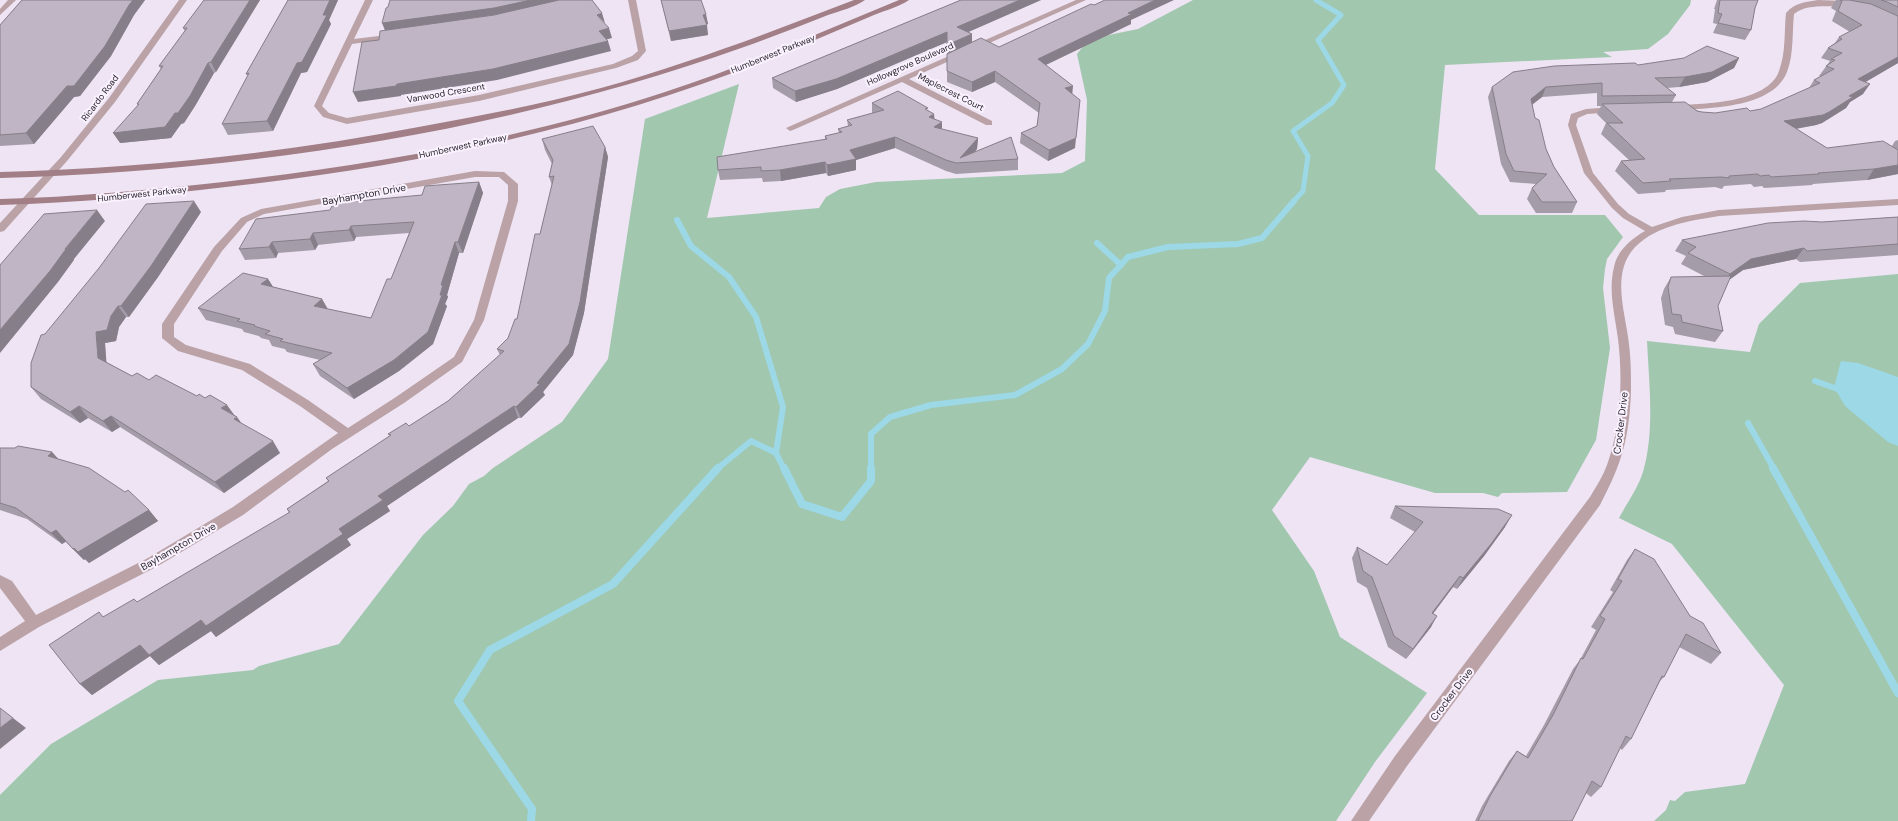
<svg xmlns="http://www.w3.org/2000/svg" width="1898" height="821" font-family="'DM Sans',sans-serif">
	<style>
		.green { fill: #a1c7af }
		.water { fill: #9dd8e7 }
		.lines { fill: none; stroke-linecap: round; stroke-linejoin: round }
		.stream-far2 { stroke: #9dd8e7; stroke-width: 5 }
		.stream-far1 { stroke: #9dd8e7; stroke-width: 6 }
		.stream { stroke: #9dd8e7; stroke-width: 8 }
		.street { fill: #baa2a6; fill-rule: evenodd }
		.secondary { fill: #a27f86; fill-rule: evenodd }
		.wall { fill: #a49ca9 }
		.shaded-wall { fill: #867f89 }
		.building { fill: #bfb5c4; stroke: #867f89 }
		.labels { text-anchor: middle; stroke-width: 4; stroke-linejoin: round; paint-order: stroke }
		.far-street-label { font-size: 9px; fill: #2c282e; stroke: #faf2ff }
		.street-label { font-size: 10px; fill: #2c282e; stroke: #faf2ff }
	</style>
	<rect width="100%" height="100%" fill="#eee4f4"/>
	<g class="green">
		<polygon points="1193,0 1691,0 1690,5 1668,34 1648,49 1603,52 1612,57 1445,65 1435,169 1479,215 1605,215 1623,237 1607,259 1605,269 1603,288 1610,348 1596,440 1567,492 1502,493 1498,497 1483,493 1435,493 1310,457 1272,510 1314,571 1340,637 1427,693 1375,762 1336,821 0,821 0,795 51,744 158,680 253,670 259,666 339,644 423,535 453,506 469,484 484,476 493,468 562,422 608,359 645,119 739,84 707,218 819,208 826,197 840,189 876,182 1062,173 1085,161 1087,100 1077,54 1089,39 1138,29"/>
		<path d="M 1898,274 L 1898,821 L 1654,821 L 1666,810 L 1670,800 L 1675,801 L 1685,792 L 1745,784 L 1784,685 L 1672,544 L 1619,518 C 1627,503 1638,488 1643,472 C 1655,431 1649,384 1647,341 L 1750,352 L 1759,324 L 1800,283 Z"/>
	</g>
	<polygon class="water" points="1841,361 1858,363 1898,377 1898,446 1888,442 1845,406 1834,387"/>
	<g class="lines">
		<polyline class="stream-far2" points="1293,202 1303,191 1308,156 1293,131 1332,103 1344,85 1318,40 1341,15 1316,0"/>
		<g class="stream-far1">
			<polyline points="677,220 691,246 729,277 756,317 783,407 776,453 784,469"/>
			<polyline points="1097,243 1121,265"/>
			<polyline points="1815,381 1843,391"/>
			<polyline points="1748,423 1774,469"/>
			<polyline points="717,469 751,441 776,453"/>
			<polyline points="871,469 871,434 890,417 931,405 1015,395 1062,369 1088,344 1105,311 1109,278 1128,257 1168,247 1238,244 1262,238 1294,201"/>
		</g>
		<g class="stream">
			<polyline points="784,468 802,504 842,517 871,481 871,468"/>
			<polyline points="1773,468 1898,693"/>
			<polyline points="531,821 532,809 458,701 490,650 613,584 718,468"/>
		</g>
		<g class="street">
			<polygon points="8,0 16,0 0,15 0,9"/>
			<polygon points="179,0 187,0 115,102 67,161 4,231 0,232 0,223 61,157 109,98"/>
			<polygon points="365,0 373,0 354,39 395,34 399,36 395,38 352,44 322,106 329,113 347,118 479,95 613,64 632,56 638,51 628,0 636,0 646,51 638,60 616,68 479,101 347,124 323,117 314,106"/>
			<polygon points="1076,0 1086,0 909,79 992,121 992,125 986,125 902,82 793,130 790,131 786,128"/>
			<path d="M 1818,0 L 1844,1 L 1855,4 C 1846,11 1811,0 1794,14 C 1792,32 1794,54 1787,72 C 1775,103 1726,107 1698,109 C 1690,110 1681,112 1673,110 L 1672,108 L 1676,105 C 1704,104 1768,103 1779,71 C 1786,53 1784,32 1786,13 C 1794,3 1806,2 1818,0 Z"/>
			<path d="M 1614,107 L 1617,108 L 1617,112 L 1587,114 L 1578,118 L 1576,125 L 1593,173 L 1618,204 L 1629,214 L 1652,227 L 1682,217 L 1719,210 L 1898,199 L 1898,205 L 1719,216 C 1689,221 1651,226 1631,252 C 1612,278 1626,315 1629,344 C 1631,360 1631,376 1631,392 C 1629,439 1622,463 1600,505 L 1407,766 L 1369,821 L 1351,821 L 1395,756 L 1590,497 C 1596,487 1603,476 1607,465 C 1621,427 1623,379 1618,339 C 1615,315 1608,291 1614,267 C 1617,251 1631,239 1645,231 L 1623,218 L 1612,208 L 1584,173 L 1568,125 L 1571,114 L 1586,109 Z"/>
			<path d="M 475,171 L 504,172 L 518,184 L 518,201 L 484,320 L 462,362 L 404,403 L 332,449 L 243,515 L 158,566 L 39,627 L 0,651 L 0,637 L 25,621 L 0,588 L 0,575 L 12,581 L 36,615 L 148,558 L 233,507 L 338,433 L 300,406 L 242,370 L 178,351 L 162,338 L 162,324 L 214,247 L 241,218 L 261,209 ZM 475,177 L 499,177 L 508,185 L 508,201 L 474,320 L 454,357 L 396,397 L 348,428 L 308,400 L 250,364 L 186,345 L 174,337 L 174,324 L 222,251 L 247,222 L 264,214 Z"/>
		</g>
		<g class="secondary">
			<path d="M 854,0 L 865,0 C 855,7 840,11 828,15 C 800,26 772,37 744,47 C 509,131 249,171 0,178 L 0,172 C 143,168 284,153 424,126 C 483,115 543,104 601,88 C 687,64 771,32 854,0 Z"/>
			<path d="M 899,0 L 909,0 C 899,7 886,10 874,15 C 848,26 822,37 796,48 C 615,124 420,166 226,187 C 151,196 76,203 0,205 L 0,199 C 75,197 149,190 223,182 C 372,165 522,139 665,92 C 745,66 821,32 899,0 Z"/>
		</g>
	</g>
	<g class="wall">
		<polygon points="22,0 145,0 134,15 111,56 80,96 74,97 34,144 0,146 0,25"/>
		<polygon points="204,0 260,0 216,72 214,73 195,106 184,123 181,124 171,138 120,143 138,105 137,104 161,69 159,66 185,31 183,28"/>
		<polygon points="288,0 338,0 329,20 331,24 307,72 301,73 273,131 228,135 222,124 248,76 246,74"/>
		<polygon points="661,0 701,0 708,24 706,24 708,35 671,41"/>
		<polygon points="961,0 1041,0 968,32 972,34 972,43 999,47 1131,20 1131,24 1046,65 1072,94 1075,148 1048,161 1020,143 1021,133 1037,126 1039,113 995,82 972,92 947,82 947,42 837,89 796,102 773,88 772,78"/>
		<polygon points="1717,0 1758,0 1755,8 1751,30 1745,40 1713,33 1717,24 1713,23 1715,9 1714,9"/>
		<polygon points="1836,0 1898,0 1898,63 1865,82 1863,94 1850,102 1846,108 1822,123 1816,125 1796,129 1827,148 1892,146 1895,141 1898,140 1898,174 1867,180 1813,184 1812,185 1764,188 1762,186 1754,187 1751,184 1724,186 1722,189 1715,187 1666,190 1665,192 1638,194 1615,171 1621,161 1629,160 1601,134 1606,123 1597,114 1601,106 1597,106 1597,93 1542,97 1532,105 1535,118 1546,149 1554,167 1577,202 1572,213 1536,213 1527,199 1532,188 1536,184 1510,182 1501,164 1488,97 1492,87 1638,65 1739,58 1734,68 1707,82 1679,87 1667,88 1676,95 1672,102 1702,112 1715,113 1750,111 1761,109 1809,88 1814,80 1821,76 1819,76 1830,61 1821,58 1828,48 1835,43 1839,37 1850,32 1832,21 1836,11 1831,8"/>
		<polygon points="872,103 928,110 942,130 978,138 977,149 974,152 1018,159 1018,170 956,174 946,171 895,148 856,160 856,170 828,176 826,173 781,181 763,182 762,178 720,180 718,170 825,140 825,136 839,133 838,129 848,126 847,120 872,113"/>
		<polygon points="542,139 605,147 608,157 584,313 573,355 543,392 545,395 521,418 518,418 387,506 390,511 347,539 351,545 216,637 211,631 159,665 150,656 92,695 80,684 104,617 137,602 289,513 287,509 328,481 326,478 390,436 388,434 409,426 448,401 500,355 497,349 508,338 517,319 540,234 552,185 549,177 552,164 545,150"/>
		<polygon points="479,182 483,193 463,253 459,253 447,295 448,297 445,304 447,306 433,344 399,371 354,399 320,376 313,364 320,360 287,352 285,349 272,346 269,340 261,338 259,336 244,332 242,329 206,320 198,308 268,279 273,287 322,299 328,309 371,318 391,279 409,233 356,237 354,241 318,245 315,250 278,253 276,258 245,260 239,249 330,210 422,195"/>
		<polygon points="201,212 158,277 129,317 126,317 119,327 116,341 105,343 106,362 132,376 149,380 234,416 241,423 280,453 224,493 120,427 112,432 88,418 80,423 41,399 31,387 45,334"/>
		<polygon points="1898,217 1898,255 1800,262 1796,259 1743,270 1729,280 1718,306 1723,331 1715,342 1675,334 1673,327 1665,325 1661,298 1664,289 1671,277 1706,277 1681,264 1686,256 1675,251 1682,240 1822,222"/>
		<polygon points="0,448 52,452 58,459 149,510 158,521 89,563 85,559 84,560 66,542 62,544 27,519 0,510"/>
		<polygon points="1395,506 1505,527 1484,556 1457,589 1453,587 1433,614 1431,627 1406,659 1388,647 1367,588 1357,582 1352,558 1357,547 1387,565 1415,532 1390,518"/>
		<polygon points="1635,549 1721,653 1711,664 1679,647 1664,677 1660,681 1631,739 1622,750 1620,748 1601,787 1591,797 1586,793 1572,821 1475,821 1482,806 1509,761 1517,751 1526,756 1544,725 1573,669 1580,660 1596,630 1591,627 1613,592 1610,590 1627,560"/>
	</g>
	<g class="shaded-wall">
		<polygon points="133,0 145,0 134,15 111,56 80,96 74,97 34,144 26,133"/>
		<polygon points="250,0 260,0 216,72 211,62"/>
		<polygon points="330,0 338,0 329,20 331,24 307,72 301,73 273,131 267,121 297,63 323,15"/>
		<polygon points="531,0 578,0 497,18 386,33 382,23"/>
		<polygon points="1020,0 1041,0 957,37 957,27"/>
		<polygon points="1155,0 1174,0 1131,20 1131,24 1037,69 1038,59 1128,13"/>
		<polygon points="602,13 605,23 597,15"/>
		<polygon points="706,14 708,24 705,24 703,15"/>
		<polygon points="707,25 708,35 671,41 669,31"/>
		<polygon points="609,28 612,38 601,41 599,31"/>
		<polygon points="947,32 947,42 837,89 796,102 795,91"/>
		<polygon points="972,34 972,44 947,55 947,45"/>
		<polygon points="608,41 611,51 497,80 401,95 401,96 358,102 353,92 397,84"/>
		<polygon points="1898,57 1898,63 1852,90 1858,79"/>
		<polygon points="1739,58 1734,68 1707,82 1679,87 1685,77"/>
		<polygon points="208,63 214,73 195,106 184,123 181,124 171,138 120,143 113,133"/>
		<polygon points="995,71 995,82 972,92 972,82"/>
		<polygon points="1870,84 1863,94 1850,102 1846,108 1822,123 1816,125 1777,132 1784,121 1849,96"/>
		<polygon points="1073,86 1072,97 1065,88"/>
		<polygon points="1546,87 1542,97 1526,109 1531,99"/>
		<polygon points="934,114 935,124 929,117"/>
		<polygon points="942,122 942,133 934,127"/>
		<polygon points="895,137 895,148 856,160 856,170 828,176 827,165 850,150"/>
		<polygon points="978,138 977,149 966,162 960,158"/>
		<polygon points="1076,138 1075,148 1048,161 1049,150"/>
		<polygon points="605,147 608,157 584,313 573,355 543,392 545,395 521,418 516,407"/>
		<polygon points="825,162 826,173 781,181 780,170"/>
		<polygon points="1898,165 1898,174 1867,180 1874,169"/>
		<polygon points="479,182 483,193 463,253 458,242"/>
		<polygon points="194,201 201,212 158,277 129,317 121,306"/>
		<polygon points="97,210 105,221 74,259 74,260 58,282 0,353 0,330 65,249"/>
		<polygon points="351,226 356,237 354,241 349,230"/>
		<polygon points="313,233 318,245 315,250 310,239"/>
		<polygon points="272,242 278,253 276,258 269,247"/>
		<polygon points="455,242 459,253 447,295 448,297 445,304 447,306 433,344 399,371 354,399 347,388 440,295 441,285"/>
		<polygon points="1804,248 1796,259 1743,270 1722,285 1730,274 1751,259"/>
		<polygon points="268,279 275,290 261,284"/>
		<polygon points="322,299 328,310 314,306"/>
		<polygon points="118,306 126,317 119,327 116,341 105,343 107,369 98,358 96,332 111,316"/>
		<polygon points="227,405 235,416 221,408"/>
		<polygon points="79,406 88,418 80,423 70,412"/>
		<polygon points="514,406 518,418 387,506 390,511 347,539 351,545 216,637 211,631 159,665 150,656 92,695 80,684 140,645 339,529 378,496"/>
		<polygon points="111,416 120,427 112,432 103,421"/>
		<polygon points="237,417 245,428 234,419"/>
		<polygon points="273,441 280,453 224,493 215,482"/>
		<polygon points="52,452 62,463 48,456"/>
		<polygon points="149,510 158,521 89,563 85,559 84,560 73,549"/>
		<polygon points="1512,515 1505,527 1484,556 1457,589 1463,578"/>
		<polygon points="56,530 66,541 62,544 51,533"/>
		<polygon points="1460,576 1453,587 1425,624 1432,613"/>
		<polygon points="1437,616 1431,627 1406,659 1413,649"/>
		<polygon points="13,718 26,728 0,749 0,728"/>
	</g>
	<g class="building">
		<polygon points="22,0 133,0 129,5 105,46 74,86 67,86 26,133 0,135 0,25"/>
		<polygon points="204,0 250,0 211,62 208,63 190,96 178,113 175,113 165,127 113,133 139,104 137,104 163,66 159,66 187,28 183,28"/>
		<polygon points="288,0 330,0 323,15 327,15 302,62 297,63 267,121 222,124 249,73 246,74"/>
		<polygon points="390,0 531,0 494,8 382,23 386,8 388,7"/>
		<polygon points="559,0 592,0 602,13 597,15 609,28 599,31 608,41 493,69 397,84 396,86 353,92 362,42 379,40 380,31 494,15"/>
		<polygon points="661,0 701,0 706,14 703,15 707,25 669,31"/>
		<polygon points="961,0 1020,0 957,27 972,34 947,45 947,32 836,79 795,91 772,78"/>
		<polygon points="1105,0 1155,0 1128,13 1132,14 1038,59 1073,86 1065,88 1080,100 1076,138 1049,150 1021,133 1037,126 1040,103 995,71 972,82 947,71 947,54 981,38 999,47 1091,4 1094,5"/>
		<polygon points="1720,0 1758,0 1755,8 1751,30 1718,23 1722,14 1718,13"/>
		<polygon points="1840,0 1849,0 1871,4 1898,16 1898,57 1858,79 1870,84 1849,96 1853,97 1829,112 1823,115 1784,121 1827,148 1883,141 1898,150 1898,165 1874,169 1818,173 1819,174 1771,177 1769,175 1760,176 1758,174 1729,176 1729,178 1721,177 1669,179 1671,181 1643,183 1621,161 1645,159 1607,123 1623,123 1602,104 1685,102 1697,111 1702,112 1715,113 1747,108 1750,111 1761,109 1820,83 1814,80 1834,69 1826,66 1835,60 1831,59 1842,53 1828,48 1842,39 1839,37 1862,25 1838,11 1842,1"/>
		<polygon points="1881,0 1898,0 1898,7 1887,2"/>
		<polygon points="1707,46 1739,58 1712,72 1685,77 1655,78 1676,95 1602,96 1602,83 1546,87 1531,99 1535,118 1539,120 1546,149 1554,167 1577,202 1542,202 1532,188 1547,174 1514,171 1506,154 1492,87 1513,72 1554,66 1635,63 1638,65 1684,58"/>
		<polygon points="898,91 928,108 925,109 934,114 929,117 942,122 934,127 978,138 960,158 1011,137 1018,159 956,163 946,160 895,137 850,150 856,159 827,165 825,162 780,170 761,171 761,167 718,170 717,157 827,139 825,136 842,132 838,129 852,125 847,120 884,110 872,103"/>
		<polygon points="593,126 605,147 580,302 569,344 537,383 540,384 516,407 514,406 378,496 383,500 339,529 343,534 206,626 201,620 149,655 140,645 80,684 49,645 99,612 103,617 134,599 137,602 290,512 287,509 329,481 326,478 391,435 388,434 406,423 409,426 448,401 504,351 497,349 508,338 515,319 517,319 535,234 540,234 554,176 549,177 553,160 542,139"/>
		<polygon points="479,182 458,242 455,242 441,285 443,285 440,295 442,295 428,332 394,360 347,388 313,364 332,353 280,341 283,339 265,334 270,331 254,326 255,325 237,321 240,319 198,308 243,273 268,279 261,284 322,299 314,306 371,318 387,279 391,279 414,222 351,226 349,230 313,233 310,239 272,242 269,247 239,249 256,219 330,210 332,206 336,206 337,203 422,195 425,186"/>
		<polygon points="194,201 151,266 121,306 118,306 111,316 107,330 96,332 98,358 132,376 137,373 149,380 156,375 197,396 199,394 205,398 210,395 227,405 221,408 237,417 234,419 273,441 215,482 111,416 103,421 79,406 70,412 31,387 31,363 41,335 45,334 99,268 146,204"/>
		<polygon points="97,210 65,249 66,249 50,271 0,330 0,265 44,214"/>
		<polygon points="1898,217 1898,244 1807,251 1804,248 1751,259 1730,274 1688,253 1696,247 1682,240 1768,223 1804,221 1822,222"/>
		<polygon points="1731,276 1718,306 1723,331 1682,322 1681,315 1672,314 1668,287 1671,277"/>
		<polygon points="18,446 52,452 48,456 89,468 125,492 128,490 149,510 78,552 74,548 73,549 56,530 51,533 16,508 0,503 0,448 15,448"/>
		<polygon points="1395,506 1498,509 1512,515 1491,544 1463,578 1460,576 1432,613 1437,616 1413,649 1394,636 1372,577 1363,571 1357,547 1387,565 1423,522"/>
		<polygon points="1635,549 1654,559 1690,616 1703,623 1721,653 1686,634 1664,677 1662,676 1631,739 1626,736 1601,787 1592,781 1572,821 1478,821 1490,796 1517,751 1528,758 1553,715 1581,658 1583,659 1605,619 1600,616 1622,581 1618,579"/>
		<polygon points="0,708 13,718 0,728"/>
	</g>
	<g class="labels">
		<g class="far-street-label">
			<text transform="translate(773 54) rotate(-22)" y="3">Humberwest Parkway</text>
			<text transform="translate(910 64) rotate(-24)" y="3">Hollowgrove Boulevard</text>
			<text transform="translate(951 92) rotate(27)" y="3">Maplecrest Court</text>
			<text transform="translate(446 93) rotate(-10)" y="3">Vanwood Crescent</text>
			<text transform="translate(100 98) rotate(-53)" y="3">Ricardo Road</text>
			<text transform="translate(463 146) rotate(-12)" y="3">Humberwest Parkway</text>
			<text transform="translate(142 194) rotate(-6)" y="3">Humberwest Parkway</text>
		</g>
		<g class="street-label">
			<text transform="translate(364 194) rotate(-10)" y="4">Bayhampton Drive</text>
			<text transform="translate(1620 423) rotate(-83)" y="4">Crocker Drive</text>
			<text transform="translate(178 546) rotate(-30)" y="4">Bayhampton Drive</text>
			<text transform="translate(1451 694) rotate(-53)" y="4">Crocker Drive</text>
		</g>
	</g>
</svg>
